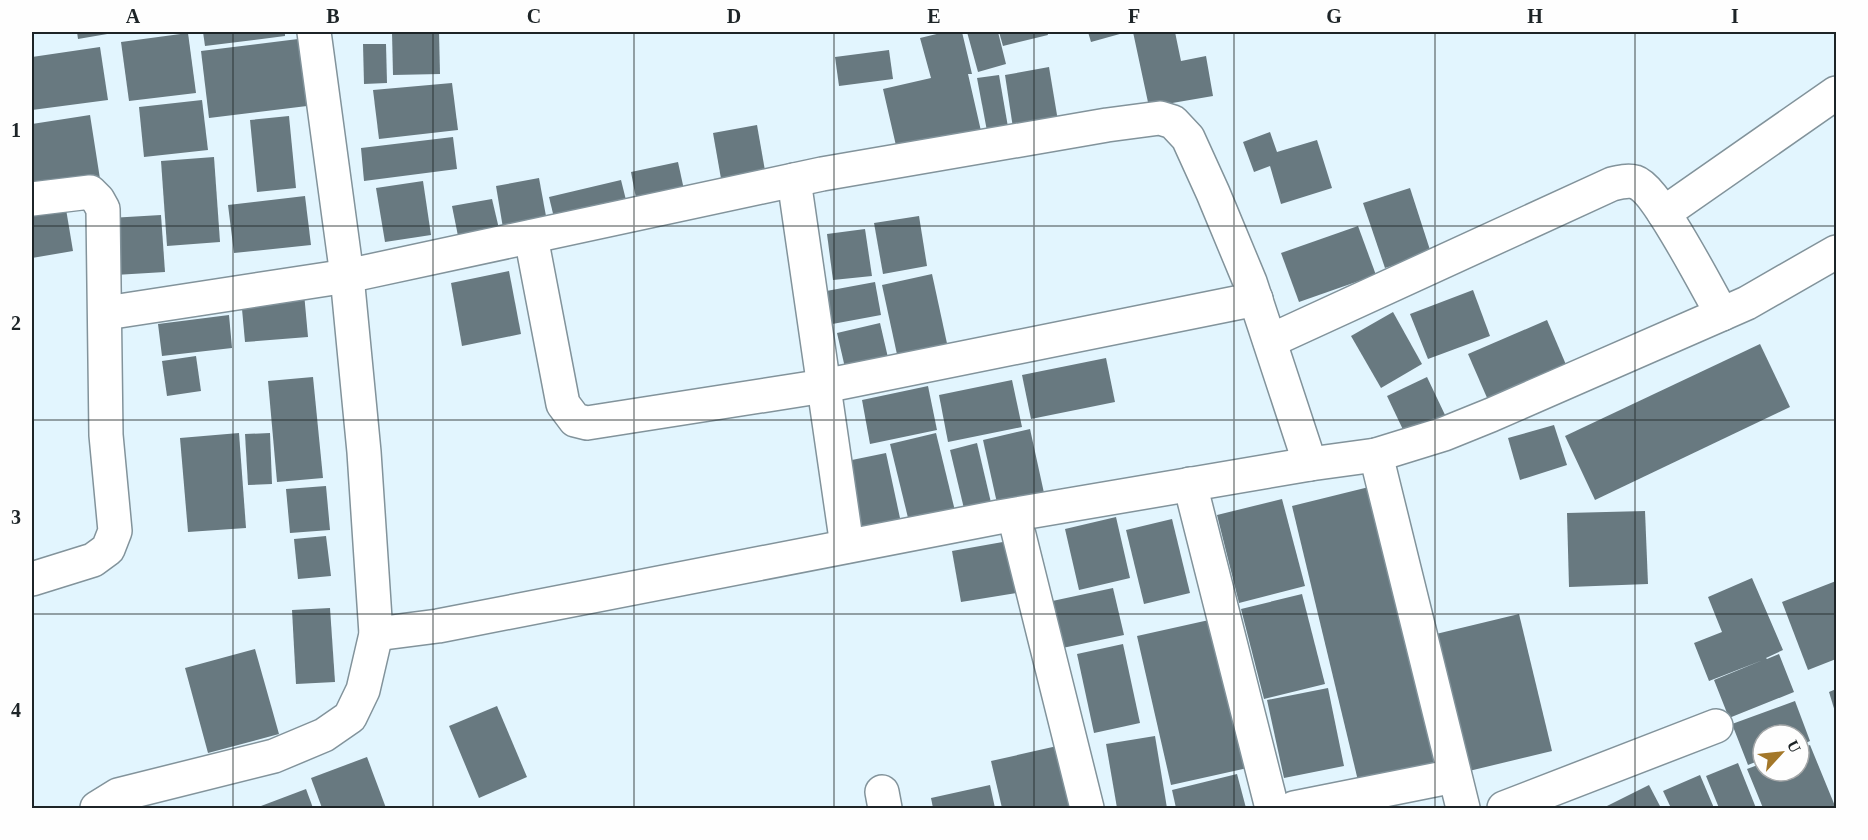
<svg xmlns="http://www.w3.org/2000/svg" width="1868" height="840" font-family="'Times New Roman',serif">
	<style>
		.building { fill: #687980 }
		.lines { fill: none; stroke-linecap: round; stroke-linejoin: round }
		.minor-casing { stroke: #82939b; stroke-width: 36 }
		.minor { stroke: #fff; stroke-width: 33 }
		.grid { fill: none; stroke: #1d2427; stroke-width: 1.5; stroke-opacity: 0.55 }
		.neatline { fill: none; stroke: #1d2427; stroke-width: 2 }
		.grid-label { font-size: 20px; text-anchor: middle; font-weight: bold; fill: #1d2427 }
	</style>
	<rect width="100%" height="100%" fill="#e2f5fe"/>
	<g class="building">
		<polygon points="77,32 113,32 113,33 78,39"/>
		<polygon points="203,32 285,32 285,36 205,46"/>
		<polygon points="392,32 439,32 440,74 393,75"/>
		<polygon points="945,32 962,32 972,74 968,74 981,131 897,150 883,89 931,78 920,38"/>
		<polygon points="967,32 998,32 1006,64 978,72"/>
		<polygon points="999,32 1047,32 1048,35 1003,46"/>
		<polygon points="1088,32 1127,32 1091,42"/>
		<polygon points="1133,32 1175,32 1181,61 1206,56 1213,96 1149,107"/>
		<polygon points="188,33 196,93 129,101 121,42"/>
		<polygon points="298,39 307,106 209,118 201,51"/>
		<polygon points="363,44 386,44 387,83 364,84"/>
		<polygon points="100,47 108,100 32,110 32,57"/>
		<polygon points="889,50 893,79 839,86 835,57"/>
		<polygon points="1049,67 1058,121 1013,128 1005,75"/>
		<polygon points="999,75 1008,127 987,131 977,78"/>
		<polygon points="452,83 458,130 379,139 373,90"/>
		<polygon points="202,100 208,150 144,157 139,107"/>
		<polygon points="90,115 100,179 32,190 32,124"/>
		<polygon points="289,116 296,188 257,192 250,120"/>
		<polygon points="757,125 767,182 723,190 713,133"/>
		<polygon points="1270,132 1277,152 1317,140 1332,188 1281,204 1270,166 1254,172 1243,142"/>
		<polygon points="453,137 457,169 364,181 361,148"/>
		<polygon points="214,157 220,242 167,246 161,161"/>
		<polygon points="678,162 686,199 638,209 631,172"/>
		<polygon points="539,178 548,227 504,234 496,186"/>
		<polygon points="621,180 629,212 557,230 549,197"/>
		<polygon points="423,181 431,235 385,242 376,188"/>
		<polygon points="1410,188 1431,253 1385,268 1363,203"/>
		<polygon points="305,196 311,245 234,253 228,205"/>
		<polygon points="492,199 500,233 459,241 452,206"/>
		<polygon points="66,209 73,251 32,258 32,215"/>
		<polygon points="161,215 165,272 115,275 110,218"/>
		<polygon points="919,216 927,266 883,274 874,223"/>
		<polygon points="1358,226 1376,275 1299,302 1281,253"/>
		<polygon points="865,229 872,276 833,280 827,234"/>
		<polygon points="509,271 521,334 462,346 451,283"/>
		<polygon points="932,274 948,348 898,359 882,285"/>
		<polygon points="875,282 881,315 827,325 821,292"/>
		<polygon points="1473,290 1490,336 1428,359 1410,314"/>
		<polygon points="304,293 308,337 245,342 241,298"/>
		<polygon points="1393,312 1422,364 1381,388 1351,336"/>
		<polygon points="229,315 232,348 162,356 158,324"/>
		<polygon points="1547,320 1570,374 1491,407 1468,354"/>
		<polygon points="880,323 889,362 846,372 837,333"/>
		<polygon points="1760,344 1790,407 1595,500 1565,436"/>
		<polygon points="196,356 201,391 167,396 162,361"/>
		<polygon points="1106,358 1115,402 1031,419 1022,375"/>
		<polygon points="313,377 323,478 277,482 268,381"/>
		<polygon points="1427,377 1446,417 1406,436 1387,396"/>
		<polygon points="1012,380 1022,427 948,442 939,395"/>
		<polygon points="928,386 937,430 870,444 862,400"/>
		<polygon points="1554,425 1567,465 1520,480 1508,438"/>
		<polygon points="1030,429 1046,502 999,512 983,440"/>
		<polygon points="239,433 246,528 188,532 180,438"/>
		<polygon points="270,433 272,484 248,485 245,434"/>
		<polygon points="936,433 956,515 910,526 890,444"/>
		<polygon points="977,443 993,511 966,517 950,450"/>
		<polygon points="886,453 903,532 864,540 847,461"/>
		<polygon points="326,486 330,530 290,533 286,489"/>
		<polygon points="1373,486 1442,770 1360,789 1292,506"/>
		<polygon points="1282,499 1305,586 1239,603 1217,515"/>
		<polygon points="1645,511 1648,584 1569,587 1567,513"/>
		<polygon points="1116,517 1130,578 1079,590 1065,529"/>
		<polygon points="1172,519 1190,593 1144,604 1126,530"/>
		<polygon points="326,536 331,576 298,579 294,539"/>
		<polygon points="1014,540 1022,592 961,602 952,551"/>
		<polygon points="1752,578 1783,650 1766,658 1767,659 1779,654 1794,692 1729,718 1714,680 1763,660 1709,681 1694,643 1722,632 1708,597"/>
		<polygon points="1836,581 1836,659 1808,670 1782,602"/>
		<polygon points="1113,588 1124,635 1053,650 1043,603"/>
		<polygon points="1302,594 1325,684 1264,699 1241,609"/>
		<polygon points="330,608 335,682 296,684 292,610"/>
		<polygon points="1519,614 1552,751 1469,771 1436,634"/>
		<polygon points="1218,618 1252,767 1171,785 1137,636"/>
		<polygon points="1123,644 1140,723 1094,733 1077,654"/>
		<polygon points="255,649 279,734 208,753 185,668"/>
		<polygon points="1328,688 1344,766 1284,778 1267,700"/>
		<polygon points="1836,689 1836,715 1829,692"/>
		<polygon points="1795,701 1810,741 1799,746 1799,735 1763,735 1763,759 1748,765 1732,724"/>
		<polygon points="497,706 527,777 479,798 449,726"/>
		<polygon points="1155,736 1167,808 1117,808 1106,744"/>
		<polygon points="1066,744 1081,808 1002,808 991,761"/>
		<polygon points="1810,745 1835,806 1830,808 1763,808 1747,769 1763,763 1763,771 1799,771 1799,749"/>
		<polygon points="367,757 386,808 322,808 311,778"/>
		<polygon points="1738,763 1756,808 1719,808 1706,776"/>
		<polygon points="1237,774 1246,808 1176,808 1172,790"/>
		<polygon points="1700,775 1714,808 1671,808 1663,791"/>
		<polygon points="990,785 995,808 933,808 931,798"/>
		<polygon points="1649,785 1661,808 1603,808"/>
		<polygon points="306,789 313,808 262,808 261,806"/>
	</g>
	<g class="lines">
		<g class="minor-casing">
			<g id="minor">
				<polyline points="794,180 847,546"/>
				<polyline points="32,199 90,192 98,200 103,209 106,435 115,531 108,549 93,560 32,579"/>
				<polyline points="1664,213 1836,93"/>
				<polyline points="531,237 563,404 575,420 587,423 824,386 1256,299"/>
				<polyline points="106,313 347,276 822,174 1107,125 1160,118 1173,122 1188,138 1213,193 1250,282 1310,464"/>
				<path d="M 1270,341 L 1612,184 C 1620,182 1628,180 1635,182 C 1657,189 1708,290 1722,314"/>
				<polyline points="1376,455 1463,808"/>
				<polyline points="1190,484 1272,808"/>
				<polyline points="1014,515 1087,808"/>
				<polyline points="376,634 438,626 999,517 1310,464 1376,455 1444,434 1491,415 1722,314 1747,303 1836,252"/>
				<polyline points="882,792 885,808"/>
				<polyline points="97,808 118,795 274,756 324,735 350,717 363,690 376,634 364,452 347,276 314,32"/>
				<polyline points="1294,808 1454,776"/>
				<polyline points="1504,808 1716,726"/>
			</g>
		</g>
		<use href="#minor" class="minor"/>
	</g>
	<path class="grid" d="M 233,32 L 233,808M 433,32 L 433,808M 634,32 L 634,808M 834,32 L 834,808M 1034,32 L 1034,808M 1234,32 L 1234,808M 1435,32 L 1435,808M 1635,32 L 1635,808M 32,226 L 1836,226M 32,420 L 1836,420M 32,614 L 1836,614"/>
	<rect width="1868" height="840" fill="none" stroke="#fefefe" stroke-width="66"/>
	<g transform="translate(1781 753) rotate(63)"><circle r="28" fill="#fefefe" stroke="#a4a7a8" stroke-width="1.5"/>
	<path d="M0-4.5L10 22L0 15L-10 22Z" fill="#a37729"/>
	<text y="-9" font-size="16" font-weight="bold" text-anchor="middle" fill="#1d2427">U</text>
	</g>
	<rect x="33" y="33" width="1802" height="774" class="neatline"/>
	<g class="grid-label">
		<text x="133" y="23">A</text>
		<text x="333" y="23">B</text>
		<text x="534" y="23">C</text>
		<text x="734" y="23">D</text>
		<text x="934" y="23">E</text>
		<text x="1134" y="23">F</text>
		<text x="1334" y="23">G</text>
		<text x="1535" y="23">H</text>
		<text x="1735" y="23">I</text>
		<text x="16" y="137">1</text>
		<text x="16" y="330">2</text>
		<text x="16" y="524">3</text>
		<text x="16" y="717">4</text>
	</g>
</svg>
